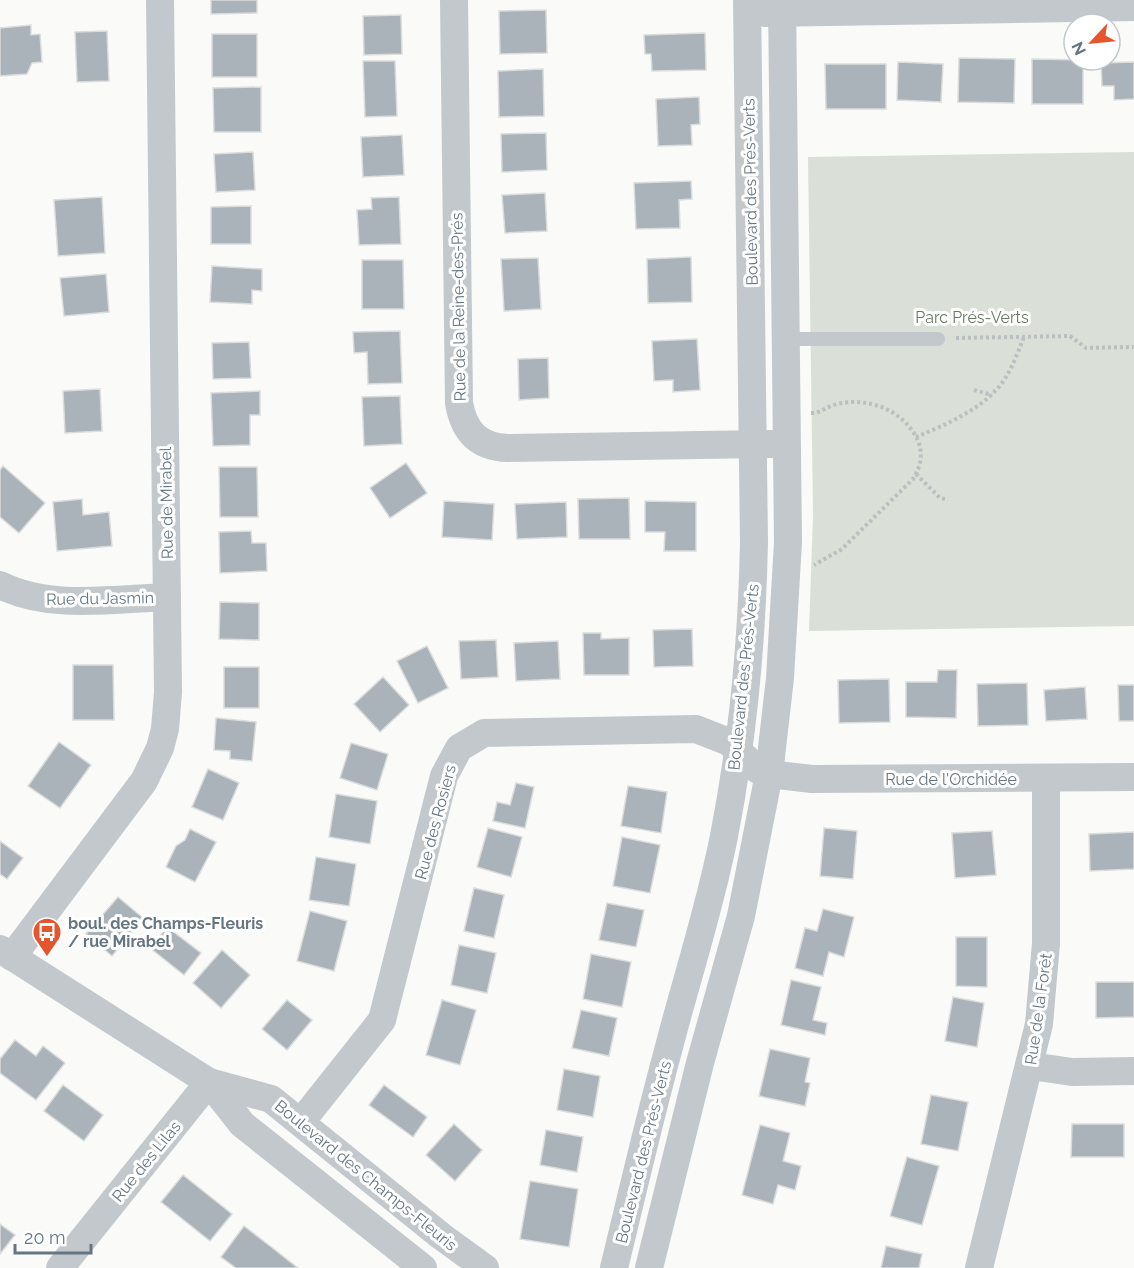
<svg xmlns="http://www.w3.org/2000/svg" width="1134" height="1268" font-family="Raleway,sans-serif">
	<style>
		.green { fill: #dadfd7 }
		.building { fill: #aab3b9; stroke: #dcdcda; stroke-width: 1.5 }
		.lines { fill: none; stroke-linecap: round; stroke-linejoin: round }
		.path { stroke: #bbbfc2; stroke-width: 4; stroke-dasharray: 3 3; stroke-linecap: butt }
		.lane { stroke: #c3c8cc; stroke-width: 14 }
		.street { stroke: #c3c8cc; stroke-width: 28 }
		.labels { text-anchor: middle; stroke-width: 6; stroke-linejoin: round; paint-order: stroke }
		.street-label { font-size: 16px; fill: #657683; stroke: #fff }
		.park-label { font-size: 16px; fill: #687a64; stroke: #fff }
		.poi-label { font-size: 16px; font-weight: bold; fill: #657683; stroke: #fff; text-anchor: start }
	</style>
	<rect width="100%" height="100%" fill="#fafaf8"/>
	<polygon class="green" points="1134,152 1134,626 809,631 813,515 808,157"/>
	<g class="building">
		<polygon points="211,0 257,0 257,13 211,14"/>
		<polygon points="546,10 547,53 500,54 499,11"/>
		<polygon points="401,15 402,54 364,55 363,16"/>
		<polygon points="31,25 31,35 40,34 42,62 32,63 27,74 0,76 0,28"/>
		<polygon points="107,31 109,81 77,82 75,32"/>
		<polygon points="705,33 706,70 652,71 651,54 645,54 644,35"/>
		<rect x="212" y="34" width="45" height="43"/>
		<polygon points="959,58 1015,59 1014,103 958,102"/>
		<polygon points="1032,59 1083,60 1083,104 1032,104"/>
		<polygon points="363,61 395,61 397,116 365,117"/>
		<polygon points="898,62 943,64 941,102 897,100"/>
		<polygon points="1134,62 1134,99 1114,100 1114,86 1102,86 1101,63"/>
		<polygon points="825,64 886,64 886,109 826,109"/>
		<polygon points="543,69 544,116 499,117 498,71"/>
		<polygon points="261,87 261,132 214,132 213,88"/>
		<polygon points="699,97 700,124 691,125 692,145 658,146 656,99"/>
		<polygon points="546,133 547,170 502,172 501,134"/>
		<polygon points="402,135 404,175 363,177 361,137"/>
		<polygon points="253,152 255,190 216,192 214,154"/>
		<polygon points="691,181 692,199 679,200 680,228 636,229 634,183"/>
		<polygon points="545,193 547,231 505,233 502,195"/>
		<polygon points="102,197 105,253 58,256 54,200"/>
		<polygon points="399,197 401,244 359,245 357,210 372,209 371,198"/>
		<polygon points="251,206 251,244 211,244 211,207"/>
		<polygon points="691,257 692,302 648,303 647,259"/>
		<polygon points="538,258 541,309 504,311 501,259"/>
		<polygon points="362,260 403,260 404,309 362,309"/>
		<polygon points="212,266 262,269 262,291 252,290 252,304 210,302"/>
		<polygon points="106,274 109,312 64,316 60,278"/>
		<polygon points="400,331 402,383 368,384 367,352 354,353 353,332"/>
		<polygon points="697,339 700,390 673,392 673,380 654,381 652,341"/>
		<polygon points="249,342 251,378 213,379 212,343"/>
		<polygon points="548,358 549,398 519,400 518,359"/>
		<polygon points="100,389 102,431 65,433 63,391"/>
		<polygon points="260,391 260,415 250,415 250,445 213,446 211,393"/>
		<polygon points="400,396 402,444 364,446 362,397"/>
		<polygon points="406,463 427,493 390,518 370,488"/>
		<polygon points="3,466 45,503 19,533 0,517 0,470"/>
		<polygon points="219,467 257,467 258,517 220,517"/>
		<polygon points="629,498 630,539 579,539 578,499"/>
		<polygon points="82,499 83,515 109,512 112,546 57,551 53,502"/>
		<polygon points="444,501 494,504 492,540 442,537"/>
		<polygon points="645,501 696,502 696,551 664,551 665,532 645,532"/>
		<polygon points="566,502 567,537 517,539 515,504"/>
		<polygon points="251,531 252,543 266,543 267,571 220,573 219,532"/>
		<polygon points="220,602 259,603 259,640 219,639"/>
		<polygon points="692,629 693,666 654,667 653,630"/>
		<polygon points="583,633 601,633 601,639 629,638 629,675 584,675"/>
		<polygon points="496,640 498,677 461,679 459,641"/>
		<polygon points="558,641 560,679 516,681 514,643"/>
		<polygon points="427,646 448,688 418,703 397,661"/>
		<polygon points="73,665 113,665 114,720 73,720"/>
		<rect x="224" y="667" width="35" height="41"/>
		<polygon points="938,670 957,670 956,718 906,717 906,682 937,682"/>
		<polygon points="383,677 409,705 380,732 354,704"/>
		<polygon points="889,679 890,722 839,723 838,680"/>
		<polygon points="1027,683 1028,725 978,726 977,684"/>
		<polygon points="1118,685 1134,685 1134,721 1119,721"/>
		<polygon points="1085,687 1087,719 1046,721 1044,690"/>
		<polygon points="216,718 256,722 252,761 230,759 230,751 214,750"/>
		<polygon points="59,742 91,765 60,808 28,786"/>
		<polygon points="351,743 388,754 377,790 340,778"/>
		<polygon points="208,769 239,783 223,820 192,807"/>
		<polygon points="516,783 534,787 525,828 493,821 497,802 510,805"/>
		<polygon points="628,786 667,792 661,833 621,826"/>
		<polygon points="336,794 377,801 370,844 329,837"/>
		<polygon points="488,828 522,837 511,877 477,867"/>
		<polygon points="824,828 857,831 853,879 820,876"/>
		<polygon points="190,829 216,842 195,882 166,867 176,846 185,840"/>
		<polygon points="992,831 996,875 955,878 952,833"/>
		<polygon points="1134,832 1134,869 1090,871 1089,834"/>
		<polygon points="622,837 660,845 650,893 613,886"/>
		<polygon points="0,841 23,858 7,879 0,874"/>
		<polygon points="316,857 356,864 349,906 309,900"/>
		<polygon points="474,888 504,895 494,938 464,931"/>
		<polygon points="118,897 143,918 112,956 86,934"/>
		<polygon points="607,903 644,910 636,947 599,940"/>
		<polygon points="823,909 854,917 844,957 829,952 823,976 795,968 805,928 817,931"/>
		<polygon points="310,911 347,921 334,971 297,961"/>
		<polygon points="167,927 201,953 184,975 150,948"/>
		<polygon points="956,937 987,937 987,987 956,986"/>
		<polygon points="459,945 496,953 487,993 451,985"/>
		<polygon points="222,950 250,975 221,1008 193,983"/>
		<polygon points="591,954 631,962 622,1007 583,999"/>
		<polygon points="791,980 821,987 813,1020 827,1023 825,1035 781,1025"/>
		<polygon points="1096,982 1134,982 1134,1017 1096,1018"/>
		<polygon points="953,997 984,1003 977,1047 945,1041"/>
		<polygon points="287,1000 312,1020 287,1050 262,1029"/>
		<polygon points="442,1000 476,1010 460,1065 426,1055"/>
		<polygon points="581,1010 617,1018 609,1056 572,1048"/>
		<polygon points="15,1040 36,1056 43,1046 65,1063 36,1100 0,1073 0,1059"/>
		<polygon points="770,1049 810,1058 805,1082 810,1083 805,1106 759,1096"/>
		<polygon points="564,1069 600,1076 593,1117 557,1110"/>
		<polygon points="63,1085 103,1115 84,1141 44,1111"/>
		<polygon points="384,1085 427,1117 413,1137 369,1105"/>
		<polygon points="931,1095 968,1102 958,1151 921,1144"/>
		<polygon points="454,1124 482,1150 455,1181 426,1155"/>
		<polygon points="1072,1124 1124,1124 1124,1157 1071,1157"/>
		<polygon points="760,1125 790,1133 783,1161 801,1166 795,1190 778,1185 773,1204 742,1195"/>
		<polygon points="546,1130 583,1137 577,1172 540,1165"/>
		<polygon points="907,1157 939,1166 922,1225 890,1216"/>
		<polygon points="183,1175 232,1214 210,1241 161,1202"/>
		<polygon points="530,1181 578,1189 569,1247 520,1239"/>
		<polygon points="0,1224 15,1235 0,1254"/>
		<polygon points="244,1226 270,1246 298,1268 236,1268 221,1257"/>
		<polygon points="886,1246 922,1254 919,1268 881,1268"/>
	</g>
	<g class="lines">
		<g class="path">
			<polyline points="956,338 1070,336 1086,348 1134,347"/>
			<polyline points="974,390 992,395"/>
			<path d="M 811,413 C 822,413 827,406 837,404 C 867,397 900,409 915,435 C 924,450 922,465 913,479 L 842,549 L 814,565"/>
			<path d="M 916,437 C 945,425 983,409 1002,383 C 1012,369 1018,352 1024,337"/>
			<polyline points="916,474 940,498 945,499"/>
		</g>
		<polyline class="lane" points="786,339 938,339"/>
		<g class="street">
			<path d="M 454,0 L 459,403 C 464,432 479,447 508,448 L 772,444"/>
			<polyline points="765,13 1134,7"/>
			<path d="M 0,585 C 50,610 113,599 167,597"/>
			<polyline points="0,949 209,1082 271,1099 441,1236 485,1268"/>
			<polyline points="12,957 144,781 160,748 165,729 168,692 160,0"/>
			<polyline points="1031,1066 1072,1072 1134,1071"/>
			<polyline points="209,1082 242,1124 423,1268"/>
			<polyline points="301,1122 382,1020 444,776 459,748 484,733 696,729 729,742 758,770 769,774 812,779 1134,777"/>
			<polyline points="60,1268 209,1082"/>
			<path d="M 614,1268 C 632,1194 649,1120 669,1047 C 687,977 710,908 724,836 C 743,739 752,641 754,542 L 747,0"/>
			<polyline points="649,1268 700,1063 741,916 769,774 780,678 788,542 782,0"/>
			<polyline points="979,1268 1039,1024 1046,943 1046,779"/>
		</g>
	</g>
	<defs>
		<g id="bus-pin" transform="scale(1.5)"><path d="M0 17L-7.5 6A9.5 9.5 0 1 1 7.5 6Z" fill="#e4572e" stroke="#fff"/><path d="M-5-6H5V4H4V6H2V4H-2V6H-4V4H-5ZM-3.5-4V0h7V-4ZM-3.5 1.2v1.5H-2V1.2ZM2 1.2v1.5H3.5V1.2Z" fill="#fff"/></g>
	</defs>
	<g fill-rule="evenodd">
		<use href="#bus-pin" x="47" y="932"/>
	</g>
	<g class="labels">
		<g class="street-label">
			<text transform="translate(750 192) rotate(-91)" y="6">Boulevard des Prés-Verts</text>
			<text transform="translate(458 307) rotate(-91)" y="6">Rue de la Reine-des-Prés</text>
			<text transform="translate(166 503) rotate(-91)" y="6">Rue de Mirabel</text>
			<text transform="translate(100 598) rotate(-1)" y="6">Rue du Jasmin</text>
			<text transform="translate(743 677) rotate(-84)" y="6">Boulevard des Prés-Verts</text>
			<text x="951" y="785">Rue de l'Orchidée</text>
			<text transform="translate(435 822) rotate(-75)" y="6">Rue des Rosiers</text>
			<text transform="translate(1038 1009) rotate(-82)" y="6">Rue de la Forêt</text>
			<text transform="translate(643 1152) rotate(-76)" y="6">Boulevard des Prés-Verts</text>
			<text transform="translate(146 1161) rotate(-51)" y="6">Rue des Lilas</text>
			<text transform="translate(366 1175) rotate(39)" y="6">Boulevard des Champs-Fleuris</text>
		</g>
		<g class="park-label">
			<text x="972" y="323">Parc Prés-Verts</text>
		</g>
		<g class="poi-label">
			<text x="68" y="929">boul. des Champs-Fleuris<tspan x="68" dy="18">/ rue Mirabel</tspan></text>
		</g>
	</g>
	<g transform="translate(1092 42) rotate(244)"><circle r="28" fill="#ffffff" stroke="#c1c8cd" stroke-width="1.5"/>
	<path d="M0-4.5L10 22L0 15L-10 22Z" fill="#e4572e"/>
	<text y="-9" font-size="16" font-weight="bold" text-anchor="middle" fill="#657683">N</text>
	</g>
	<path d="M15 1244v9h76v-9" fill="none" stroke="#657683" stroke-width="3"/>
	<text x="24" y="1244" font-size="18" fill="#657683" stroke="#ffffff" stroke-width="4.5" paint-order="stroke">20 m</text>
</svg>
